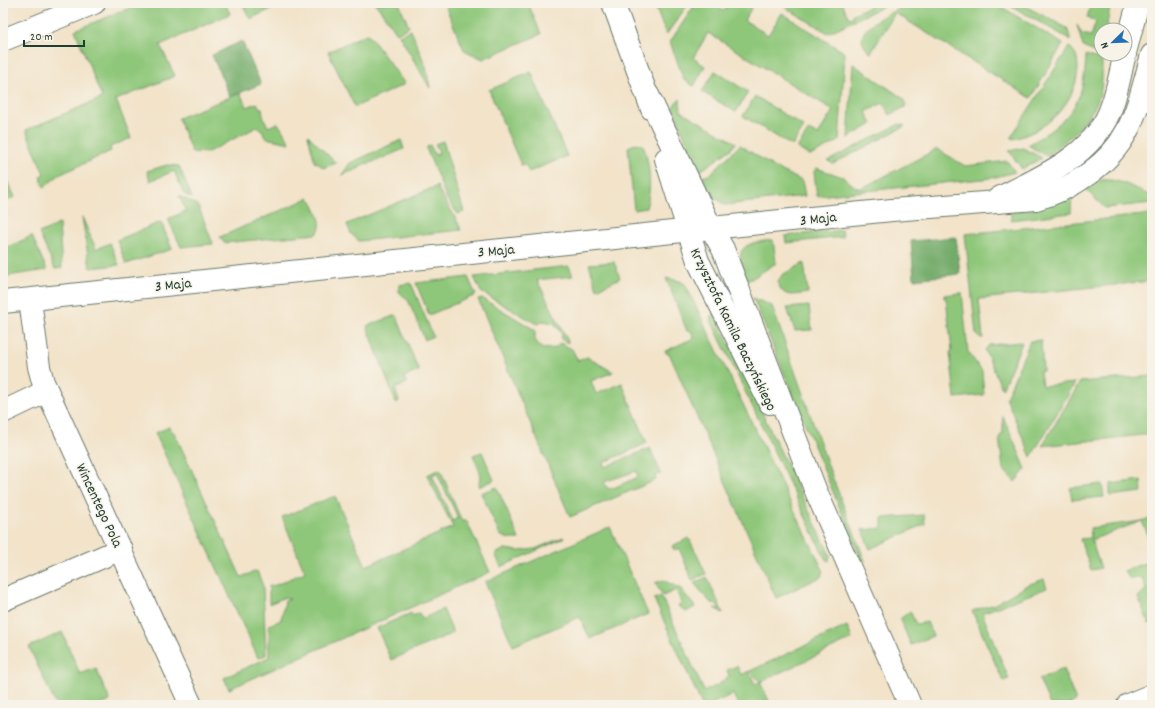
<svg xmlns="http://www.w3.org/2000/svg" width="1155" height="708" font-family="Dekko,sans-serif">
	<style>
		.green { fill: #8fc77a; stroke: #578257; fill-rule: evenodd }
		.forest { fill: #73ac6a; stroke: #49744f }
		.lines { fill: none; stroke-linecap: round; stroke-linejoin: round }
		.minor-casing { stroke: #697768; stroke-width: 24 }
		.minor { stroke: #fff; stroke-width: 22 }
		.labels { text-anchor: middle; stroke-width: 3; stroke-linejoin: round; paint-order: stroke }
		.street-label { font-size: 15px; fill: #1f3d34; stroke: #f7f3e8 }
	</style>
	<rect width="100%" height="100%" fill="#f7f3e8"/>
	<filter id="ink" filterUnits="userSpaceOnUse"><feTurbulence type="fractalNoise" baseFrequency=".025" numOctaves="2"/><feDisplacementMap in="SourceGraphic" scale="8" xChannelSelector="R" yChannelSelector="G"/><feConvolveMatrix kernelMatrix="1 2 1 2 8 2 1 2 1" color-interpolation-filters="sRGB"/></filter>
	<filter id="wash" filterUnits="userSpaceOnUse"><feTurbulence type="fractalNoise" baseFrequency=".012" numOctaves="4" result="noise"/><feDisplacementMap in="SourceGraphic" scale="16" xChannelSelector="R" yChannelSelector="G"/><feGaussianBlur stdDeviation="0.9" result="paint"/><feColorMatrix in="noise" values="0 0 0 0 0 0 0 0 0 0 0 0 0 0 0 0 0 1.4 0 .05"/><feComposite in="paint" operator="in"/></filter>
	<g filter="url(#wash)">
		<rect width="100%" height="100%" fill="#f2e3c9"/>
		<g class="green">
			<polygon points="142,3 225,3 230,14 160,45 175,76 116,100 131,138 110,147 111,151 59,175 44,187 40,176 44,174 26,130 102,98 75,30"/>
			<polygon points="242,3 284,3 250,19"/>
			<polygon points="375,3 399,3 409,27 397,33"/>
			<polygon points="444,3 528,3 541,34 483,59 464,50"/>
			<polygon points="654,3 689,3 666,35"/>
			<polygon points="696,3 711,3 723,11 732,3 755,3 744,20 768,35 782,13 845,53 839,141 812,155 808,155 797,148 809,130 818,135 833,110 708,33 693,58 705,66 694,86 684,80 670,42"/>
			<polygon points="778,3 842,3 849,18 853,17 853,14 878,3 890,3 828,33"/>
			<path d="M 912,3 L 995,3 L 1063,44 L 1031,98 L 895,13 L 871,53 C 841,30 896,10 912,3 Z"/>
			<polygon points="1006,3 1019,3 1067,28 1071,40"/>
			<polygon points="1088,3 1111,3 1106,30 1101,30 1101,55 1083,47 1077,25 1082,34 1091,36 1096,22 1087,17 1090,8 1087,6"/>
			<polygon points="411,30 426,67 430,88 399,35"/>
			<polygon points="366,34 369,35 405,84 355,107 328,52"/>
			<path d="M 1069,47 C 1076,51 1078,60 1078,69 C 1076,103 1046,132 1013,139 L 1011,137 Z"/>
			<path d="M 1086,55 L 1102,60 C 1102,71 1103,84 1100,94 C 1092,121 1067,140 1046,156 L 1028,145 C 1070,120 1084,105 1086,55 Z"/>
			<polygon points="853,64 904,99 906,104 905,107 890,115 883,103 866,112 872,124 848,138"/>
			<polygon points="715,71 748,92 736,112 702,92"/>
			<polygon points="531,72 567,156 529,172 525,164 521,165 489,90"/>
			<polygon points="240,93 247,107 257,103 260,108 262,108 263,116 268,127 278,123 290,143 270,139 264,136 263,131 257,127 208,152 192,153 178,118"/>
			<polygon points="755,96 804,127 792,146 743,116"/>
			<polygon points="680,99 681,111 736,143 731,149 699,172 673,108 676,102"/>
			<polygon points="899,124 905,126 833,164 828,161"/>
			<polygon points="308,135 336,163 323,168 317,162 315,163"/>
			<polygon points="401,140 404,149 368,164 367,163 359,166 360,168 342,175 350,163"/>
			<polygon points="443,141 464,212 458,214 447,199 426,148 430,145 435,155 439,153 435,144"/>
			<path d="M 637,143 L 643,145 L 644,147 C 650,166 652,189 646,208 L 634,210 L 628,147 Z"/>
			<polygon points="740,145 774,167 802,181 805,196 725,205 709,193 702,177 709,175"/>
			<polygon points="1023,148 1042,158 1022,169 1009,151"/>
			<polygon points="937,149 965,166 1007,161 1015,172 992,178 817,196 814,172 816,168 843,177 857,188 862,188"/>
			<polygon points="167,165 179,166 192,198 184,194 174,171 150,181 147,171"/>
			<polygon points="3,173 15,197 3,202"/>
			<path d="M 1098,180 C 1123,178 1131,188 1152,196 L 1152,203 L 1105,208 L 1084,188 L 1089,183 Z"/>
			<path d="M 437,186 C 444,201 455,214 461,230 L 359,241 L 351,234 L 347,224 Z"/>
			<polygon points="1072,193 1071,213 1011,220 1011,213 1038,208"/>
			<polygon points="179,196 198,205 213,244 181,247 168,219 186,211"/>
			<path d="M 309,198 L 312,201 C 316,211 326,225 316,234 L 224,243 L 220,237 Z"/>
			<polygon points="1152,214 1152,281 979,299 983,338 981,338 976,334 965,234"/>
			<polygon points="82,217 96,249 110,243 119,265 90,268"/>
			<polygon points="161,222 172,249 126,264 117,240"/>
			<polygon points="59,224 62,268 55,269 39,233"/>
			<polygon points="842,230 843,237 786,243 785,236"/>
			<polygon points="32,236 47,270 7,276 3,267 3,249"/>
			<path d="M 773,240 L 776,263 L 753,278 L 746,281 C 734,249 740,243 773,240 Z"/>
			<polygon points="614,262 620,278 597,289 589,264"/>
			<path d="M 804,263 L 808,293 C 793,295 782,299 778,282 L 782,275 Z"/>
			<polygon points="569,266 573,276 537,280 568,341 568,343 561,339 562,334 554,323 543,321 538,324 535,323 481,292 474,277"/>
			<polygon points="468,277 476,295 429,315 416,283"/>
			<polygon points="666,278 680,281 685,284 823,570 821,577 776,598 669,353 666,353 665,351 694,338 691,331 687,331"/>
			<polygon points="411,283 433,336 425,340 408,300 399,292 399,285"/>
			<polygon points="962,293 968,352 982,371 984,395 955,398 950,352 952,351 946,298 944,298 944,295"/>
			<path d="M 482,298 L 535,330 L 535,340 L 542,349 L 556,348 L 560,343 L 572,349 L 578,361 L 587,357 L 613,372 L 591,381 L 596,394 L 622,383 L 647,443 L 603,463 L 605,467 L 650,448 L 661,474 L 655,476 L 656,480 L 570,517 L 478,299 ZM 636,471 L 638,477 L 611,489 L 607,488 L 604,482 Z"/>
			<polygon points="753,298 772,306 830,471 865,561 862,562"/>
			<polygon points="809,306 812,330 795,331 787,308"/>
			<polygon points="714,312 830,555 829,561 826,560 710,318"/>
			<polygon points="396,315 419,371 404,377 407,383 395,389 399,401 396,403 367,326"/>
			<polygon points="1041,340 1043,371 1040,371 1042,386 1075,383 1031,457 1006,398 1030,341"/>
			<polygon points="1021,342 1022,343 1002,389 985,350 989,345"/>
			<polygon points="1152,376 1152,434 1042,446 1080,382"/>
			<polygon points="1003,416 1026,469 1015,482 1003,469 999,437 1003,433"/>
			<polygon points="169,427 175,434 241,577 257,571 263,586 266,655 258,658 155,433"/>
			<polygon points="482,452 494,480 479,487 480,472 473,455"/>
			<path d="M 440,469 L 462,522 L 466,520 L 490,572 L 229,689 L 224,678 L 269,657 L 269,625 L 281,620 L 285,601 L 290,599 L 285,597 L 269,604 L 269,586 L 276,585 L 305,572 L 282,517 L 335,496 L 366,566 L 453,527 L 427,475 ZM 437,473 L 458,518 L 453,521 L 432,475 Z"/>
			<polygon points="1141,480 1142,492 1110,496 1110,484"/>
			<polygon points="1102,484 1104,497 1072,500 1070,488"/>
			<polygon points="497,487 519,539 509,539 500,535 481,493"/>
			<polygon points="924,515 925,524 870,549 862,530 882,528 882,518"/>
			<polygon points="1152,517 1152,545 1142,521 1091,540 1101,568 1091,570 1080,539 1091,538 1090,528 1142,521"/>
			<polygon points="610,527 648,614 590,639 580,617 513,646 485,582"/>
			<polygon points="563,537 564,538 501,567 495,554 505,549 519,551 535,549"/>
			<polygon points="689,538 706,574 692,580 679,548 674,550 672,546"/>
			<polygon points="1152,560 1152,623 1149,624 1138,597 1146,589 1142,578 1130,579 1124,571"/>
			<polygon points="707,577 723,613 714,608 719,609 719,606 710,602 694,583"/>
			<polygon points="1044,579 1047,588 982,613 1009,679 1003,681 972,611 995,604 1027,585"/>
			<polygon points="663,580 681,589 695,607 686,612 678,606 682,604 676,590 663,596 655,583"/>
			<polygon points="661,596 704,691 718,685 729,676 727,670 737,666 741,675 749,671 755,684 760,682 750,671 847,626 852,639 760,682 771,705 765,705 763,700 752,705 738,705 733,694 709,705 702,705 654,599"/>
			<polygon points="443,609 453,633 391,660 377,628 411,613 413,616 419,613 422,619"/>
			<polygon points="910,611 916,624 927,622 933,636 911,645 900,619"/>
			<polygon points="62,632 80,674 96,668 110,701 101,705 56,705 29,647"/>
			<polygon points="1063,669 1076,701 1067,705 1050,705 1039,679"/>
		</g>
		<g class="forest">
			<polygon points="242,41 261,84 230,97 212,55"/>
			<polygon points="956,237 960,274 914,279 911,241"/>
		</g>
	</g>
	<g filter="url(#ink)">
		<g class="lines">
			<g class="minor-casing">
				<g id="minor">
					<polyline points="613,3 652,109"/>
					<polyline points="3,40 94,3"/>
					<polyline points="1125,53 1138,3"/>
					<polyline points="648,95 711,228 723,249 815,489 910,705"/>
					<polyline points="666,159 698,261 770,403"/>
					<path d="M 999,198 C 1039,178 1090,157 1109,113 C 1117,95 1120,73 1125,54"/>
					<polyline points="30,300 39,367 43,382 191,705"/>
					<path d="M 3,302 L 711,228 L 892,210 L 1036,199 C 1071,190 1110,164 1127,131 C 1139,108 1145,80 1152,55"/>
					<polyline points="3,412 47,391"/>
					<polyline points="3,600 121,549"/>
					<polyline points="1128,705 1152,695"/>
				</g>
			</g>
			<use href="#minor" class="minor"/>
		</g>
	</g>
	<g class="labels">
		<g class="street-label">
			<text transform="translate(818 218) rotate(-6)" y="5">3 Maja</text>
			<text transform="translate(496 250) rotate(-5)" y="5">3 Maja</text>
			<text transform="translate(173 284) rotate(-6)" y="5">3 Maja</text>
			<text transform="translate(734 329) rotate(64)" y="5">Krzysztofa Kamila Baczyńskiego</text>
			<text transform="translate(100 505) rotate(65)" y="5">Wincentego Pola</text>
		</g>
	</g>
	<rect width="1155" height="708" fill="none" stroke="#f7f3e8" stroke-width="16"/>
	<g transform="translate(1113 42) rotate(247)"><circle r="19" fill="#f7f3e8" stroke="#a1aaa0"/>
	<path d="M0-3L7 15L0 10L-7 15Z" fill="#1f6fb2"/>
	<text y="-6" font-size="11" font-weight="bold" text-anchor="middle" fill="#1f3d34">N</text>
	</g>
	<path d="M24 40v6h60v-6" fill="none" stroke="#1f3d34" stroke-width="2"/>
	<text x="30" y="40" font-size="12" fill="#1f3d34" stroke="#f7f3e8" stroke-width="3" paint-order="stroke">20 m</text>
</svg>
